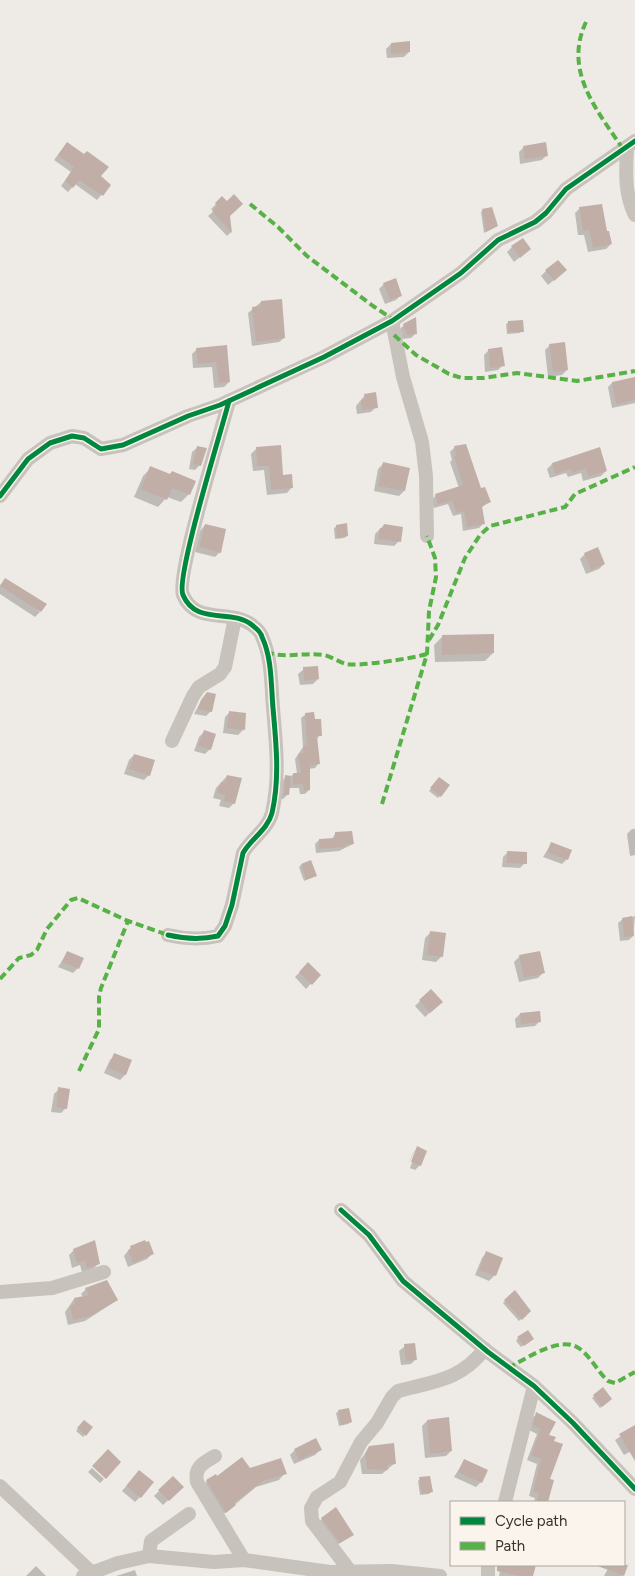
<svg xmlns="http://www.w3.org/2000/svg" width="635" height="1576" font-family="Figtree,sans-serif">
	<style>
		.shadow { fill: #0003; fill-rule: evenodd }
		.building { fill: #c1afa7 }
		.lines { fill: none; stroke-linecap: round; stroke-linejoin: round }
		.minor { stroke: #c8c2bd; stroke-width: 14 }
		.quiet { stroke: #56b246; stroke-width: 4; stroke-dasharray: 8 4; stroke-linecap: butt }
		.cycleway-casing { stroke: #faf4ed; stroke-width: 8 }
		.cycleway { stroke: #00873e; stroke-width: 5 }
	</style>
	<rect width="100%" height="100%" fill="#eeeae5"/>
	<g class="shadow">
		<polygon points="391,44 409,52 404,57 387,58 386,49"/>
		<polygon points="524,147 547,155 542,160 520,164 519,152"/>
		<polygon points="63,148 110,185 97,200 75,184 68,192 61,186 71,172 54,160"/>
		<polygon points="222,198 229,216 231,232 227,236 208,216 214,211 211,209"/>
		<polygon points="580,208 606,233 611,244 606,249 588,252 584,235 578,235 575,213"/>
		<polygon points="483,210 497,226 484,233 481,212"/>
		<polygon points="512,247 530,249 514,262 507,252"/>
		<polygon points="546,271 560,275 548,285 541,276"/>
		<polygon points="384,284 401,295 396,300 385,304 379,289"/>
		<polygon points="261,302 284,338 279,342 252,346 248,313"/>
		<polygon points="509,322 522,331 520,333 507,334 506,324"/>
		<polygon points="404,325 416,333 411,338 402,339 402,334 399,334 399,330"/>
		<polygon points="550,345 567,370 562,375 548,377 545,350"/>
		<polygon points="226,346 229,382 224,387 214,388 212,367 193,368 192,354 197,349"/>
		<polygon points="489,350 503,365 498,370 485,372 484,355"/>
		<polygon points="635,378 635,403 612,408 608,387 612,383"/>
		<polygon points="365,395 376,407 371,412 357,414 356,406"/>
		<polygon points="466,445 481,490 489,502 481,508 483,524 479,528 463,531 461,514 453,516 448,504 434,508 432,500 436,495 459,488 450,462 452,460 450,452 454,448"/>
		<polygon points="198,447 200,465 195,470 189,469 192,452"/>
		<polygon points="257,448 292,487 287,493 267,495 264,470 253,471 251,454"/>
		<polygon points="599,448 606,471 601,476 583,481 581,473 568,477 566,473 550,478 547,469 552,464"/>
		<polygon points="383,464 404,491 399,496 374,491 378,469"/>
		<polygon points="151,468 189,494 181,502 167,497 158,507 134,497 143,476"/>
		<polygon points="205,525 220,552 215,557 195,552 200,531"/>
		<polygon points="384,525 399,541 394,546 374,544 375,534"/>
		<polygon points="337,526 347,536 344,538 335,539 334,528"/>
		<polygon points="585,554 604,564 599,569 586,574 580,559"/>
		<polygon points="6,580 40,612 35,617 0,594 0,585"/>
		<polygon points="442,637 493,653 485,661 435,662 434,645"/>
		<polygon points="304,669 318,679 313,684 300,685 298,674"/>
		<polygon points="202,699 211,711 206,716 194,714"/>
		<polygon points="230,712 243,730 238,735 223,733 225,717"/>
		<polygon points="306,714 320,735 316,740 319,763 315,768 309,769 309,790 305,794 300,794 299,788 288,788 288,794 283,799 279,799 281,782 286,777 297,774 295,759 303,747 301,718"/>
		<polygon points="204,732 210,749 205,754 194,751 199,737"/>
		<polygon points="134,755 149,775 144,780 124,774 129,760"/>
		<polygon points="227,776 234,803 229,808 219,806 221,800 213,798 216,788"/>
		<polygon points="437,781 440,796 438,798 429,791"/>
		<polygon points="632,829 635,829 635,855 630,856 627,834"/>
		<polygon points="335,834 353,844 339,851 316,853 315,844 319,840 332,839"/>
		<polygon points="552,843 567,859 562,864 543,857"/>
		<polygon points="508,852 525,863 520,868 502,867 503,857"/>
		<polygon points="301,865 315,876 304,881 299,867"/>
		<polygon points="635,916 633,936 629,940 620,941 618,923 623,919"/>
		<polygon points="430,933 441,957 436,962 422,960 425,938"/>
		<polygon points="539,952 543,973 538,978 519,982 514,962 519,957"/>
		<polygon points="67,953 78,968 73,973 58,967"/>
		<polygon points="308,964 319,975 306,989 295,977"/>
		<polygon points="420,1001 436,1007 425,1017 415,1006"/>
		<polygon points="520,1014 540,1021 535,1026 516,1028 515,1019"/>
		<polygon points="115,1055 131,1061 125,1075 120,1080 104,1073 110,1060"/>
		<polygon points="59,1089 66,1108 61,1113 51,1112 54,1094"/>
		<path d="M 418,1148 L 420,1165 L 415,1170 L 407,1167 L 413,1153 ZM 414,1152 L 416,1152 L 410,1168 L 407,1167 Z"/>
		<polygon points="94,1242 98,1264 93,1269 82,1272 80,1265 72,1268 69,1255 74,1250"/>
		<polygon points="131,1247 152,1254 147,1259 128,1267 124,1256"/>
		<polygon points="487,1252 501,1258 494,1276 489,1281 475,1275 482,1258"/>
		<polygon points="86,1289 117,1300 85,1321 68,1325 65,1312 74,1299 83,1297 81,1294"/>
		<polygon points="514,1292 530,1311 519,1321 503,1303"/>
		<polygon points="518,1338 530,1341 521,1347 516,1341"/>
		<polygon points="405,1346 416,1359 411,1364 401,1365 399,1351"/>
		<polygon points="603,1389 609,1401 600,1408 592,1398"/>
		<polygon points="339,1411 351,1422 348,1424 339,1426 336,1413"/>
		<polygon points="537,1414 547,1435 547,1501 553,1502 534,1502 535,1498 529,1496 537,1464 527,1460 537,1434 529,1430 532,1418"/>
		<polygon points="427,1421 451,1451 446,1456 425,1458 422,1426"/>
		<polygon points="82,1424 85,1435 83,1437 76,1431"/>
		<polygon points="635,1427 635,1449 624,1455 615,1440"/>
		<polygon points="370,1447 395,1463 382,1474 362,1474 360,1460"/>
		<polygon points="295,1450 320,1450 315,1455 294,1464 290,1455"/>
		<polygon points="464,1461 481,1482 476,1487 454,1477"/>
		<polygon points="92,1468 104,1479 100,1483 88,1472"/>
		<polygon points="250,1470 285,1473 279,1480 256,1487 219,1518 201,1488 207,1481 217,1478"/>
		<polygon points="134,1477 140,1497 135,1502 122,1491"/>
		<polygon points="173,1477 182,1487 163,1505 154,1496"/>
		<polygon points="420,1479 431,1492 429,1494 420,1495 418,1481"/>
		<polygon points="335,1508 352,1535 334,1547 316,1524"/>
		<polygon points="501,1565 534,1565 532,1576 499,1576"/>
		<polygon points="610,1565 626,1567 622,1576 604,1576"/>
		<polygon points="36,1566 46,1576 26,1576"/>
		<polygon points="135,1570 137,1576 116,1576"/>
	</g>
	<g class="building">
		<polygon points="410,41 410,52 391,54 391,43"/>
		<polygon points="67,142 84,154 87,151 109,167 101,176 111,185 103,196 79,180 73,188 65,181 74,167 58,155"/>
		<polygon points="546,142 548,156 525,159 523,146"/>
		<polygon points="234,194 243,204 230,216 232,233 212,211 217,206 215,203 222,196 227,201"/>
		<polygon points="602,204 607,231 609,231 612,244 593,248 589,230 583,231 579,207"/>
		<polygon points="492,207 498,226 486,232 482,209"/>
		<polygon points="523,238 531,249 520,258 511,246"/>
		<polygon points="558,260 567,270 554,281 545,270"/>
		<polygon points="396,278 402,296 390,300 383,283"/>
		<polygon points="282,299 285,338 256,342 252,307 261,306 261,301"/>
		<polygon points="416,317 417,334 407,335 403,324"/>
		<polygon points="523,320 524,332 508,332 508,321"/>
		<polygon points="565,342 568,370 553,372 549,344"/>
		<polygon points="227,345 230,382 219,383 216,362 198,364 196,348"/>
		<polygon points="502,347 505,366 490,368 488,349"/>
		<polygon points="635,377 635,400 616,404 612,382"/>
		<polygon points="376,392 378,408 362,410 361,400 365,399 364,394"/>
		<polygon points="466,444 481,488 485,487 491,502 482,506 485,524 467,527 464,511 457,513 452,501 438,504 435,494 463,485 454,456 456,456 454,446"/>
		<polygon points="281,445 283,475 292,474 293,488 271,490 269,466 257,466 256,447"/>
		<polygon points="197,446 207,448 201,466 193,464"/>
		<polygon points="600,447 607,471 588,477 586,468 573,473 571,469 555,474 552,463"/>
		<polygon points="383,462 410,468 405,491 378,486"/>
		<polygon points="150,466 170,474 172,471 196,481 190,495 172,488 167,500 141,489"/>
		<polygon points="347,523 348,536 337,538 336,525"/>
		<polygon points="205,524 226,529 221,553 199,547"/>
		<polygon points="384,524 403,527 401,542 378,539 380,528 383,528"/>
		<polygon points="598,547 605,564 591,570 584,553"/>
		<polygon points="5,578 47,604 41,612 0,586"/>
		<polygon points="494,634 494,653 442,655 442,635"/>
		<polygon points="318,666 319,679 304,681 303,667"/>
		<polygon points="207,692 216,694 212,712 198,709 201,700"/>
		<polygon points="229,711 246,713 245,730 227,728"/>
		<polygon points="314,712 315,719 321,719 322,736 317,736 320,764 310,765 310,790 304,791 303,784 293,785 293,773 301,773 298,754 304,753 303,746 307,745 305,713"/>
		<polygon points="204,730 216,734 211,750 198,746"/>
		<polygon points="134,754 155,760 150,776 129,769"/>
		<polygon points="227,775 242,778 235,804 224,801 225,795 217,793 221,782 225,783"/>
		<polygon points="285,775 291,776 289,795 284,795"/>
		<polygon points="439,777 450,785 441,797 430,788"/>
		<polygon points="352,831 354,844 345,845 345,847 319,849 319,839 335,838 335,832"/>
		<polygon points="551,842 572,850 568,860 547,852"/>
		<polygon points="507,851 527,852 527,864 507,863"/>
		<polygon points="311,860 317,876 306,880 301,864"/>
		<polygon points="632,916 634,936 624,937 622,918"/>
		<polygon points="430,931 446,933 443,957 427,955"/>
		<polygon points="67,951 84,958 79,969 62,962"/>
		<polygon points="540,951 545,973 524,978 519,955"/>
		<polygon points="308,962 321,975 312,985 299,972"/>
		<polygon points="431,989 443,1002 430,1013 419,1000"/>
		<polygon points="540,1011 541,1022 521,1024 520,1013"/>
		<polygon points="114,1053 132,1060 126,1075 108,1068"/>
		<polygon points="58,1087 70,1089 67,1109 56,1107"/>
		<polygon points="417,1146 427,1151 421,1166 411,1162"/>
		<polygon points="95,1240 100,1264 87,1268 85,1261 77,1263 73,1249"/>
		<polygon points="145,1240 146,1242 149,1241 154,1254 133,1263 128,1250 131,1249 130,1246"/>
		<polygon points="486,1251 503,1258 496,1276 479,1270"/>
		<polygon points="107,1280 118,1300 91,1316 73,1320 70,1306 75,1304 74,1298 89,1295 85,1288"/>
		<polygon points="515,1290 531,1311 522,1320 504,1300"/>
		<polygon points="528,1330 534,1339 524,1346 517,1337"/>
		<polygon points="415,1343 417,1360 406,1361 404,1344"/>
		<polygon points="603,1387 612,1399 602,1407 593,1395"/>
		<polygon points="349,1408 352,1422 341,1425 338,1410"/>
		<polygon points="536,1412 556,1422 549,1435 556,1437 554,1441 563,1444 550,1479 554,1480 548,1502 537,1502 539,1493 533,1492 541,1459 531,1455 541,1429 533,1425"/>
		<polygon points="449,1417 452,1451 430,1454 427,1420"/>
		<polygon points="84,1420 93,1427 86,1436 77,1428"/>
		<polygon points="635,1425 635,1461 619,1434"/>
		<polygon points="316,1438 322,1450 299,1460 294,1449"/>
		<polygon points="394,1443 396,1464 387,1465 388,1470 367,1469 365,1454 369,1446"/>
		<polygon points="108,1449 121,1462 106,1479 92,1466"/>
		<polygon points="242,1457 250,1468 281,1458 287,1474 263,1481 234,1503 236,1505 226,1513 206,1480 216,1474 217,1476"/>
		<polygon points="464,1459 488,1470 482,1483 458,1472"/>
		<polygon points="139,1470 154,1482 141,1498 126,1486"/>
		<polygon points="173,1476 184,1487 169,1501 158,1490"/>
		<polygon points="430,1476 433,1492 422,1494 419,1477"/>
		<polygon points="336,1507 354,1535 340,1543 321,1518"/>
		<polygon points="497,1565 536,1565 533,1576 520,1576 497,1571"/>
		<polygon points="595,1565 628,1565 624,1576"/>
	</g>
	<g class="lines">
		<g class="minor">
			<path d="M 627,147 C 626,171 624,193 635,215"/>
			<polyline points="392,321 403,377 422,442 426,476 427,536"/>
			<polyline points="0,496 28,459 50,443 72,436 84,438 101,449 123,445 188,416 220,405 324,357 392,321 461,273 498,240 535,222 546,213 566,189 635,141"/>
			<polyline points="172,741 193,696 199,687 220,674 225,667 235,618"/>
			<path d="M 168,935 C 185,939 200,940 218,936 L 225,926 L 232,905 L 243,853 C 251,839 268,829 272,813 C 280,778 276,743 273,708 C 271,685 272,658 262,637 C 261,632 256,628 252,625 C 231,608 196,626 183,595 C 175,578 222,429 229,401"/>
			<polyline points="341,1210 369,1235 403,1281 488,1352 534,1386 573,1423 635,1489"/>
			<polyline points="0,1292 52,1288 104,1272"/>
			<path d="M 215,1456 C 203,1463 194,1467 197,1482 L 244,1560"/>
			<polyline points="0,1486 91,1572"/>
			<polyline points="505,1502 534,1386"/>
			<polyline points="149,1556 151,1541 189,1514"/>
			<path d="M 350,1571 L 312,1521 L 311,1508 L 317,1497 L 340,1482 L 361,1442 L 377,1423 L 392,1397 L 398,1391 C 435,1381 459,1381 485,1349"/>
			<polyline points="83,1576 118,1563 149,1556 214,1562 244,1560 330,1572 392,1571 440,1576"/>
			<polyline points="488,1576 488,1565"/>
		</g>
		<g class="quiet">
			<path d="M 586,22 C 563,71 597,110 623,149"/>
			<polyline points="250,204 278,227 307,256 373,306 394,320"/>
			<polyline points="394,335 416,355 449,374 462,378 483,378 517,373 577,381 635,371"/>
			<polyline points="429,640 438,625 465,558 480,535 490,526 565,507 575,494 635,467"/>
			<path d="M 266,652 C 286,659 304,652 324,655 C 332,657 339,662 346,664 C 357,667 414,658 427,654"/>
			<polyline points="382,804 427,654 429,611 436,577 435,558 427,536"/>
			<polyline points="0,979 19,958 31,955 37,950 47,929 71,900 78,898 128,921 168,935"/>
			<polyline points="79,1071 99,1029 99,997 101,988 128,921"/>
			<path d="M 508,1368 C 526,1359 561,1334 580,1349 C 591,1357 598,1372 608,1381 L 615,1383 L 635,1372"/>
		</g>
		<g class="cycleway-casing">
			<g id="cycleway">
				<polyline points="0,496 28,459 50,443 72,436 84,438 101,449 123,445 188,416 220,405 324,357 392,321 461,273 498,240 535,222 546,213 566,189 635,141"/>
				<path d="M 168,935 C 185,939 200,940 218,936 L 225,926 L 232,905 L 243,853 C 251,839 268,829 272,813 C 280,778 276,743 273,708 C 271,685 272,658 262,637 C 261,632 256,628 252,625 C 231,608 196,626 183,595 C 175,578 222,429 229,401"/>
				<polyline points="341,1210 369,1235 403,1281 488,1352 534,1386 573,1423 635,1489"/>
			</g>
		</g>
		<use href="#cycleway" class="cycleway"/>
	</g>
	<rect x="450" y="1501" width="175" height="65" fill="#faf4ed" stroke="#ada69f"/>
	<rect x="460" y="1517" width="25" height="8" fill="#00873e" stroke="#ada69f"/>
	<text x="495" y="1526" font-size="15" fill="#39302b">Cycle path</text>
	<rect x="460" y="1542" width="25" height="8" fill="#56b246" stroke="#ada69f"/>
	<text x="495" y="1551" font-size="15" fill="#39302b">Path</text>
</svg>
